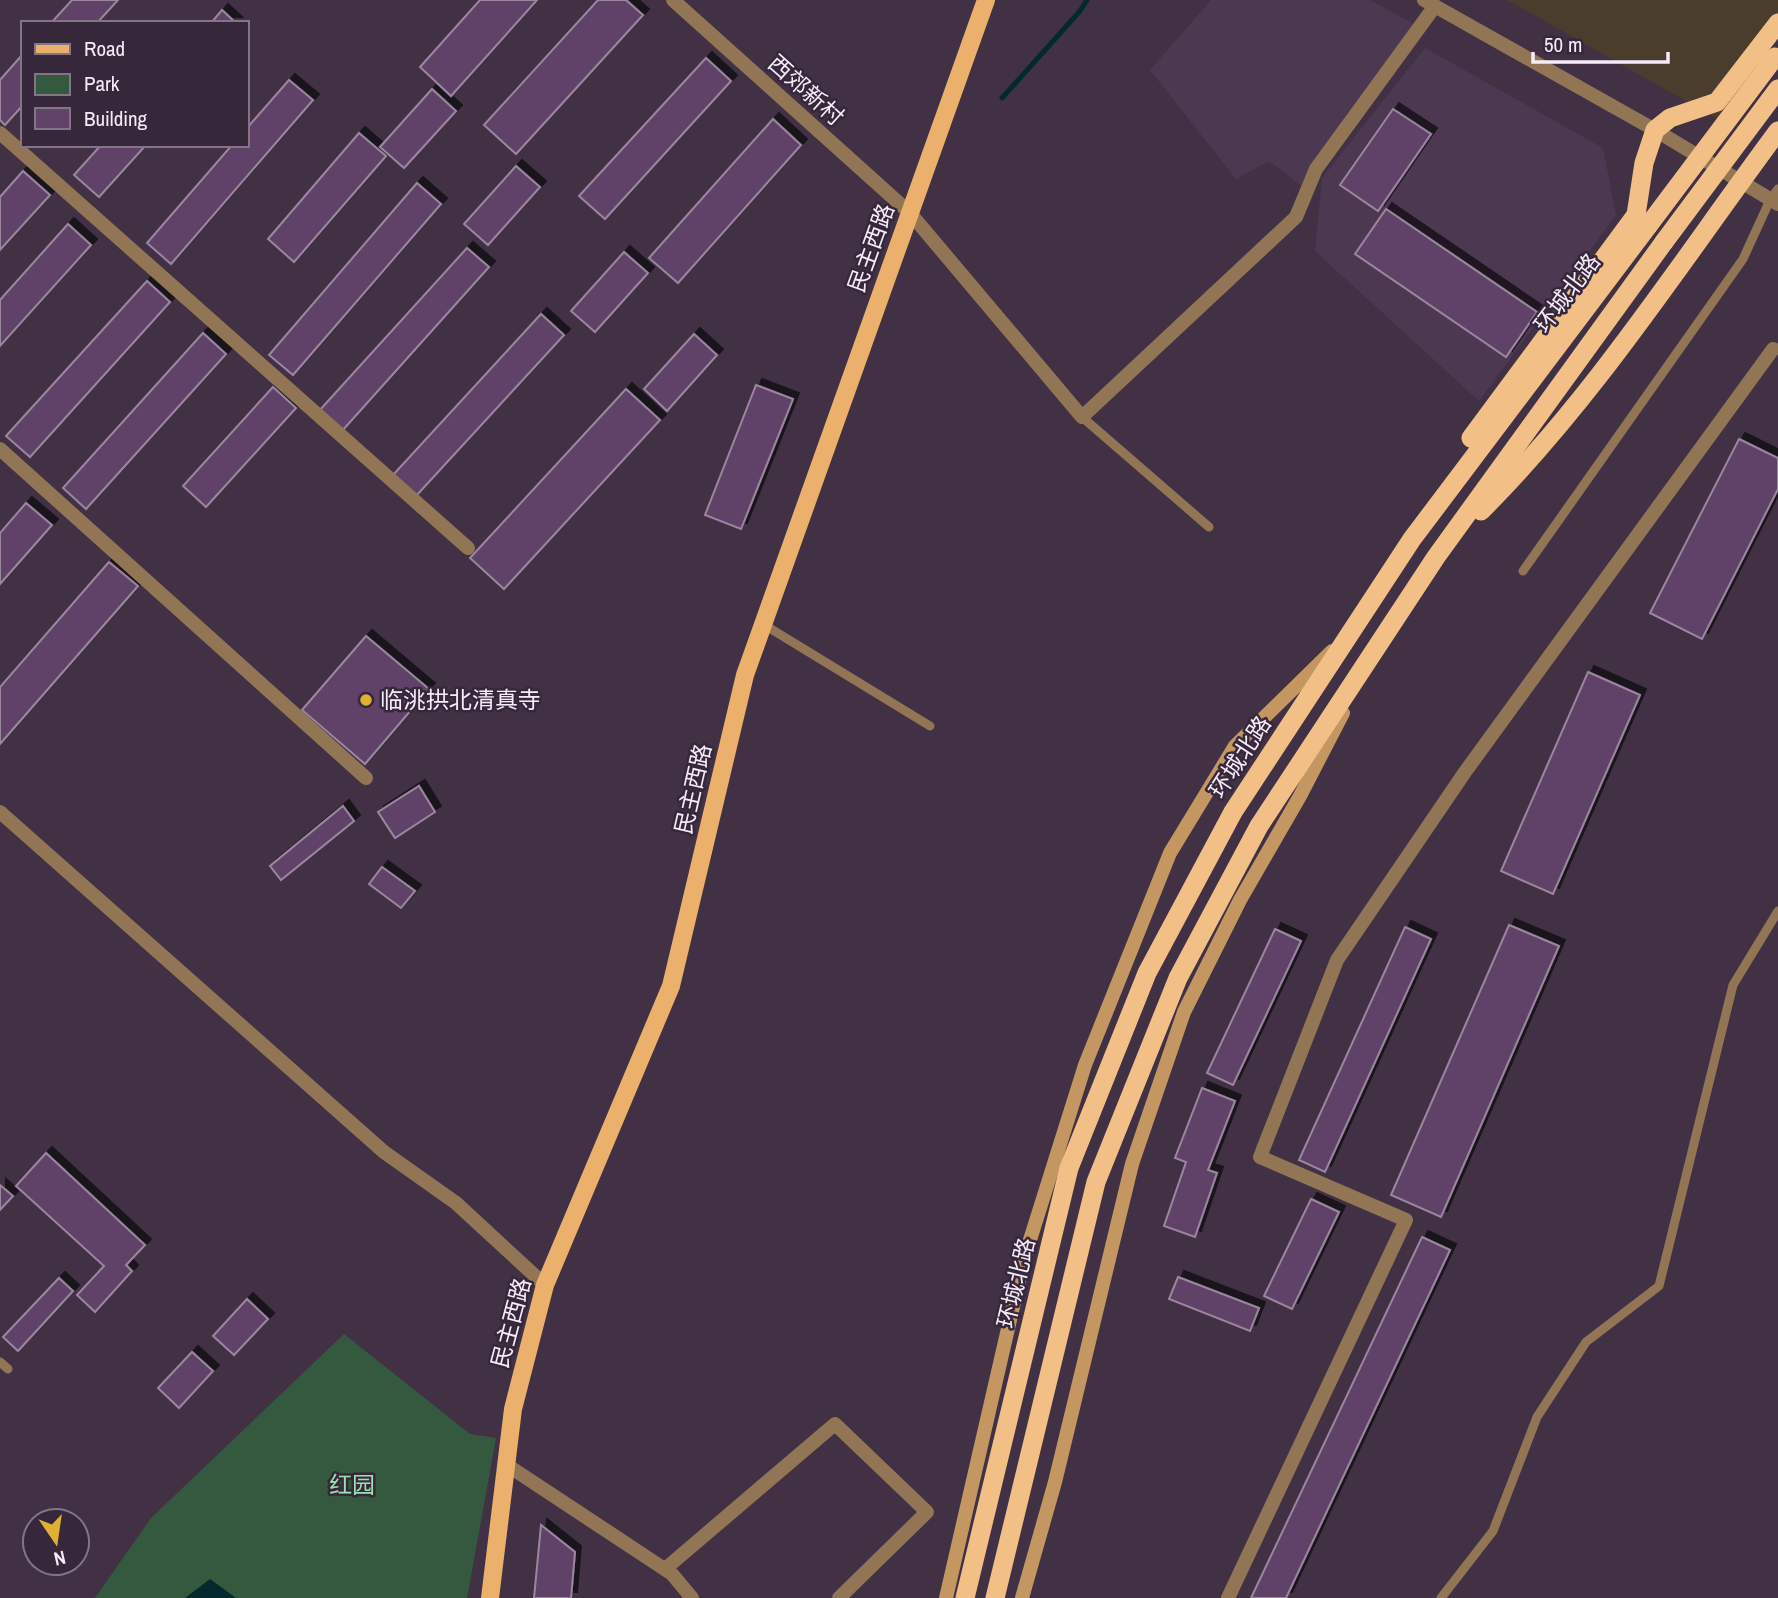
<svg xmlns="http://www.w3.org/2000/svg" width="1778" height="1598" font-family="'Archivo Narrow','Noto Sans SC',sans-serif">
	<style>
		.built { fill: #4d3852 }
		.industrial { fill: #4a3d2e }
		.green { fill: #34593f }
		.water { fill: #03292d }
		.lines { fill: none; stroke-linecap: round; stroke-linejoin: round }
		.stream { stroke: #03292d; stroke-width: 5 }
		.building { fill: #614367; stroke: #9a869f; stroke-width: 2; filter: url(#shadow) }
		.service { stroke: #927555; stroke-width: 9 }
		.minor { stroke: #927555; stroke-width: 14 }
		.secondary { stroke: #c49762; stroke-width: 14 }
		.primary { stroke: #ebb16c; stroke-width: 18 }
		.trunk { stroke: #f2c086; stroke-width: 19 }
		.trunk-bridge { stroke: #f2c086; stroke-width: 19 }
		.poi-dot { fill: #e0b034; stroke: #37273b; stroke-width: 2.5 }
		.labels { text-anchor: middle; stroke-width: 5; stroke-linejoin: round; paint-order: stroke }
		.street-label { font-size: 23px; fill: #f6ebf8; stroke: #37273b }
		.poi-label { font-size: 23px; fill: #f6ebf8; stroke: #37273b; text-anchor: start }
		.park-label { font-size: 23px; fill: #9be1ae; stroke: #37273b }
	</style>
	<defs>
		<filter id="shadow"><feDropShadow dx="6" dy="-6" stdDeviation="0" flood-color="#0009"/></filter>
	</defs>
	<rect width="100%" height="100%" fill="#423145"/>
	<g class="built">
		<polygon points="1211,0 1370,0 1417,26 1303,187 1269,161 1236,179 1150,70"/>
		<polygon points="1425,48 1603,148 1616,215 1479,401 1315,251 1322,178"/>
	</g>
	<polygon class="industrial" points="1507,0 1778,0 1778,12 1721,121"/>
	<polygon class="green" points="344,1334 470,1434 496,1438 467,1598 95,1598 151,1518"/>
	<polygon class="water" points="210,1579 236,1598 185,1598"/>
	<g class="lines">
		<polyline class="stream" points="1002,98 1080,11 1087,0"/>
	</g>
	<g class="building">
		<polygon points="72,0 118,0 97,23 51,23"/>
		<polygon points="480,0 537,0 451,96 420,67"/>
		<polygon points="598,0 626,0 643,15 516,154 484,125"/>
		<polygon points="222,10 236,23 211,23"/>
		<polygon points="23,54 23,105 5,125 0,120 0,80"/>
		<polygon points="706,58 731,81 605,219 579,196"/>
		<polygon points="289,80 313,100 171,264 147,243 232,145 247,145 247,128"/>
		<polygon points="432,89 456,111 404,168 380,147"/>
		<polygon points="1393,109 1431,134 1378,211 1340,185"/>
		<polygon points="773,119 801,145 678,283 649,258"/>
		<polygon points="359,133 386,156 294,262 268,239"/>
		<polygon points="101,145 146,145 99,197 74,175"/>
		<polygon points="516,166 540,187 488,245 464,224"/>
		<polygon points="23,171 50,195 0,250 0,197"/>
		<polygon points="417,183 441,204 293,375 269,355"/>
		<polygon points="1386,209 1537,312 1506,357 1355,254"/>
		<polygon points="68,224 91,245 0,346 0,300"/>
		<polygon points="467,248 489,267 342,431 319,411"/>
		<polygon points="624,252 648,273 595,332 571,311"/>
		<polygon points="147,281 170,302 30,457 6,436"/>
		<polygon points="541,314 564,335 416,496 393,475"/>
		<polygon points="203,333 226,354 86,509 63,488"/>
		<polygon points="694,334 717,355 667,411 644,389"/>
		<polygon points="756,385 793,399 741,529 705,515"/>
		<polygon points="273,387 296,408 206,507 183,486"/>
		<polygon points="626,389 660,420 504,589 470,558"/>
		<polygon points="1739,439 1778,458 1778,489 1702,639 1650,613"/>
		<polygon points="26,503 52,525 0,584 0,533"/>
		<polygon points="109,562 138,586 0,744 0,687"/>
		<polygon points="366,636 429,689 365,764 302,710"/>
		<polygon points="1588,672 1640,695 1553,894 1501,871"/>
		<polygon points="419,786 435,812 395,838 378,812"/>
		<polygon points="343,806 354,821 281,880 270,866"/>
		<polygon points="382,867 415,891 401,908 369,884"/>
		<polygon points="1509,925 1559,946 1441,1217 1391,1195"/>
		<polygon points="1405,927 1431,939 1325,1172 1299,1160"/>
		<polygon points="1275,929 1301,941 1233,1085 1207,1073"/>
		<polygon points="1202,1088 1235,1101 1208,1170 1217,1173 1195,1237 1164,1226 1186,1162 1175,1158"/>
		<polygon points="46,1153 145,1245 126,1265 132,1271 95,1312 77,1295 104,1266 16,1186"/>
		<polygon points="0,1185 13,1196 0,1210"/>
		<polygon points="1311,1199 1339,1212 1292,1309 1264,1296"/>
		<polygon points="1422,1237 1450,1250 1286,1598 1251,1598"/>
		<polygon points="1178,1277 1259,1308 1250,1331 1169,1299"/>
		<polygon points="59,1278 73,1291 18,1351 3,1337"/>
		<polygon points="247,1299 268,1319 234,1355 213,1336"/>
		<polygon points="192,1352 213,1371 179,1408 158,1388"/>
		<polygon points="541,1525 575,1552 571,1598 534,1598"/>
	</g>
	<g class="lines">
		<g class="service">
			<polyline points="1082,417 1209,527"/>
			<polyline points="1523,571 1743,259 1770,200 1778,189"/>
			<polyline points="763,624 930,726"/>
			<polyline points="0,1362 8,1369"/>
			<polyline points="1441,1598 1493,1531 1537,1417 1586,1342 1659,1286 1733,985 1778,911"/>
		</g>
		<g class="minor">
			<polyline points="673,0 910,213 1082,417 1296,217 1316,169 1435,6"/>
			<polyline points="1424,0 1655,130 1778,204"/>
			<polyline points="0,133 468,548"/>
			<polyline points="0,449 366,778"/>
			<polyline points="0,812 384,1152 456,1203 545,1285"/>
			<polyline points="507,1465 672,1574 692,1598"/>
			<polyline points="665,1569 835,1424 927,1512 839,1598"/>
			<polyline points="1228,1598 1406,1220 1260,1157 1337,960 1465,772 1773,349"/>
		</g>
		<g class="secondary">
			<polyline points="946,1598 1024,1259 1085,1065 1170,853 1235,746 1332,651"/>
			<polyline points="1022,1598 1055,1482 1132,1164 1184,1012 1240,900 1300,796 1343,713"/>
		</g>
		<polyline class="primary" points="490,1598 513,1409 545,1285 671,986 745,675 986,0"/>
		<g class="trunk">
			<polyline points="1471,438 1636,215 1644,163 1655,130 1670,118 1717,102 1778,23"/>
			<path d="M 1481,511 C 1595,397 1682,260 1778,131"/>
			<polyline points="965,1598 1069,1168 1147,973 1233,812 1412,539 1648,226"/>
			<polyline points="995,1598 1096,1182 1178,978 1259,826 1436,557 1664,242"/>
		</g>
		<g class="trunk-bridge">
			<polyline points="1648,226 1775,57"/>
			<polyline points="1664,242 1778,89"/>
		</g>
	</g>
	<circle class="poi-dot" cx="366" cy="700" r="7"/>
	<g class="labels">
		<g class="street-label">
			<text transform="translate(806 90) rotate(42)" y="8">西郊新村</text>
			<text transform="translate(871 248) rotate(-70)" y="8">民主西路</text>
			<text transform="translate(1567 293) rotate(-53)" y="8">环城北路</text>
			<text transform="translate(1240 757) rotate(-57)" y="8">环城北路</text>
			<text transform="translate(693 789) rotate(-77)" y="8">民主西路</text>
			<text transform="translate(1016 1283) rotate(-76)" y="8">环城北路</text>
			<text transform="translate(511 1323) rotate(-75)" y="8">民主西路</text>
		</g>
		<g class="poi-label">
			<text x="380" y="708">临洮拱北清真寺</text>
		</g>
		<g class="park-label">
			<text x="352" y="1493">红园</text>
		</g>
	</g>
	<rect x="21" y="21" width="228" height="126" fill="#37273b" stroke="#837587" stroke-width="2"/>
	<rect x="35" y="44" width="35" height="10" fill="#ebb16c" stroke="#837587" stroke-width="2"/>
	<text x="84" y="56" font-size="21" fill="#f6ebf8">Road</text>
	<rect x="35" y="74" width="35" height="21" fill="#34593f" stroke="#837587" stroke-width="2"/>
	<text x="84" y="91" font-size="21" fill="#f6ebf8">Park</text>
	<rect x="35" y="108" width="35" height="21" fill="#614367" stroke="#837587" stroke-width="2"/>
	<text x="84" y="126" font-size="21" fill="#f6ebf8">Building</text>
	<g transform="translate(56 1542) rotate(167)"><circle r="33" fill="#37273b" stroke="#837587" stroke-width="2"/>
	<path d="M0-5L12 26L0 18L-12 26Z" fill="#e0b034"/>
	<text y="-10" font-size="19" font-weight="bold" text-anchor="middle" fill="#f6ebf8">N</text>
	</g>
	<path d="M1533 52v10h135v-10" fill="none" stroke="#f6ebf8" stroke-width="3.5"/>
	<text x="1544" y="52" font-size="21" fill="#f6ebf8" stroke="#37273b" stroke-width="5" paint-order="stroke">50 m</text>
</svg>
